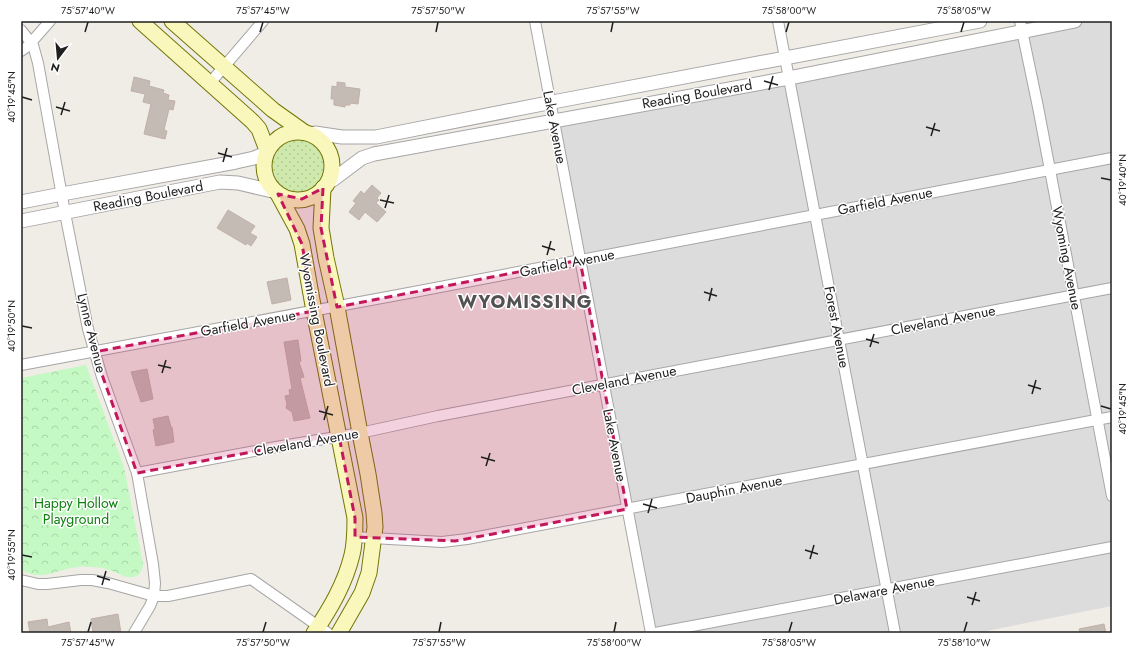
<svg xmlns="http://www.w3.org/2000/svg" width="1133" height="654" font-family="Jost,sans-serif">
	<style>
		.residential { fill: #dddcdc }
		.grass { fill: url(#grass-dots) }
		.park { fill: url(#park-crowns) }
		.building { fill: #c4bbb5; stroke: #c1b1a8 }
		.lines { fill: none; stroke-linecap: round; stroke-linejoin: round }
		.minor-casing { stroke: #a6a6a6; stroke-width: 12 }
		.tertiary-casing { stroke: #a6a6a6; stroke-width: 15 }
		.secondary-casing { stroke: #737606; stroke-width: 17 }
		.minor { stroke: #fff; stroke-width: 10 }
		.tertiary { stroke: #fff; stroke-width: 13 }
		.secondary { stroke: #f9f7bb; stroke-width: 15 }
		.marked { fill: #c2185b; fill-opacity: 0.2; stroke: #c2185b; stroke-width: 3; stroke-dasharray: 8 5; stroke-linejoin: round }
		.ticks { fill: none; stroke: #1f1f1f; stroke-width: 1.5 }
		.labels { text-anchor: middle; stroke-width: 3; stroke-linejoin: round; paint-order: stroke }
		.street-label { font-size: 14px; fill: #1f1f1f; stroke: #fff }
		.park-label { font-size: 14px; fill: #0d7d0e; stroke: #fff }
		.district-label { font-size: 18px; font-weight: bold; letter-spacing: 1px; fill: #525252; stroke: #fff }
		.neatline { fill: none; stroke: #1f1f1f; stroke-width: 1.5 }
		.ticks-label { font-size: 10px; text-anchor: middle; fill: #1f1f1f }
	</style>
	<defs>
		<pattern id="grass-dots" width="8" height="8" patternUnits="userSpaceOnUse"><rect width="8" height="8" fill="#cfe9ac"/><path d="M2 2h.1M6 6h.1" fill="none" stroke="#b1c794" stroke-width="1.8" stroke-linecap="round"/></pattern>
		<pattern id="park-crowns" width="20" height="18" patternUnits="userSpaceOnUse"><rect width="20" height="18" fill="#c4f9c4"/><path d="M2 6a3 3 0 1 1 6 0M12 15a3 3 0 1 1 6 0" fill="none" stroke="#a8d5a8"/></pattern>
	</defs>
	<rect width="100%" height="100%" fill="#f0ece6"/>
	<polygon class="residential" points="1064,21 1112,21 1112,606 976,633 656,633 558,115"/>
	<circle class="grass" cx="298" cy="166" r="27"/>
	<path class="park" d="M 86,365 L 124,467 L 143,564 C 143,570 139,576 133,577 C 125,579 117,572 109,570 C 104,568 97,567 91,567 C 87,567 83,566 78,567 C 57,569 44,582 21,570 L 21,378 Z"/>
	<g class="building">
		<polygon points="134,77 150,81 149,86 164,90 163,93 169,95 168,100 175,101 173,110 169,109 164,130 167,131 165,139 144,134 151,104 143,102 145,94 131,91"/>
		<polygon points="337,82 345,83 345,87 360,89 358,104 350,103 350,105 345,105 345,107 334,105 334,99 331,99 332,86 337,87"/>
		<polygon points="372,185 381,193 377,198 379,200 376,203 386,212 377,222 365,212 359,220 349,212 356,203 353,201 361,191 364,194"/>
		<polygon points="228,210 255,226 250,233 257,237 251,246 247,243 246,245 217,228"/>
		<polygon points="287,278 291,300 272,304 267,282"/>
		<polygon points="298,340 301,361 299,362 304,377 300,378 310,418 294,421 292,412 286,408 287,404 285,396 290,395 289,390 292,389 284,342"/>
		<polygon points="147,369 153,399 141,402 131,372"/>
		<polygon points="168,416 171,427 172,427 174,442 156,446 153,430 155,429 153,419"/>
		<polygon points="118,614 121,633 93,633 91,619"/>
		<polygon points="47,619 48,627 69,622 71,633 30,633 28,622"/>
		<polygon points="1104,624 1106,633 1080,633 1079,629"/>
	</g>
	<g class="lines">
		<g class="minor-casing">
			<g id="minor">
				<polyline points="535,21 651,633"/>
				<polyline points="778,21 895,633"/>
				<polyline points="1020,21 1038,107 1112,496"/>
				<polyline points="21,30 33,45 38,63 65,213 88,329 102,377 137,473 153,564 155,583 154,596 150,606 134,633"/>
				<polyline points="21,51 28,46 50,21"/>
				<polyline points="210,83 263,21"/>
				<polyline points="21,365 414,292 1112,158"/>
				<polyline points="137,473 276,447 360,433 438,416 1112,288"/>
				<polyline points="355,537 442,542 467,539 1112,417"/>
				<polyline points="21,580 38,584 47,584 81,580 92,580 108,583 154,596 168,596 251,579 328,633"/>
				<polyline points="655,633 1112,547"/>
			</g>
		</g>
		<g class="tertiary-casing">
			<g id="tertiary">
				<polyline points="311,134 315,133 342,137 376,137 558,101 980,21"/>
				<polyline points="327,183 334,179 362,158 374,154 789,78 1075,21"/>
				<polyline points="21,202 62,194 236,162 254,158 266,153"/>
				<polyline points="21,221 220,182 238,183 268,190 274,191"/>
			</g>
		</g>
		<g class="secondary-casing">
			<g id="secondary">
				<polyline points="140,21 253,122 259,129 267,150"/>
				<polyline points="172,21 273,110 304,132"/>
				<circle cx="298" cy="166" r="34"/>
				<polyline points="323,188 321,228 326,258 337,307 360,433 368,474 374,513 375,527 369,573 362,593 339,633"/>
				<path d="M 278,194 L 297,229 L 302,244 L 314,311 L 355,518 C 355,531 355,543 352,555 C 345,584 330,609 314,633"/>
			</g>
		</g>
		<use href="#minor" class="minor"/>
		<use href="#tertiary" class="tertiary"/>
		<use href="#secondary" class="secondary"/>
	</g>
	<path class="marked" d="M 323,188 L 321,228 L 337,307 L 580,260 L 627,509 L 455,541 L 355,537 L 355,518 L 339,436 L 137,473 L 94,352 L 314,311 L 302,244 L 278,194 L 302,199 Z"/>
	<path class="ticks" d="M 85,32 L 88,22M 260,32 L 263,22M 436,32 L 438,22M 611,32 L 613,22M 786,32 L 789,22M 961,32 L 964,22M 764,81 L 778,85M 769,90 L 773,76M 22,97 L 32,100M 56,107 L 70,111M 61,115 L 65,102M 926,127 L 940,131M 931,136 L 935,123M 218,153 L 232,157M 223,162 L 227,148M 1101,178 L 1111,180M 380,200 L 394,203M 385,208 L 389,195M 542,246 L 555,250M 547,255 L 551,241M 704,292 L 717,296M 709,301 L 712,288M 22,326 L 32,328M 866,339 L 879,343M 870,347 L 874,334M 158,365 L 171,368M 162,373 L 166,360M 1028,385 L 1041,389M 1032,394 L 1036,380M 1101,406 L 1111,409M 319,411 L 333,415M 324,420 L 328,406M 481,457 L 495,461M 486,466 L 490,453M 643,504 L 657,508M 648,513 L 652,499M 805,550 L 818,554M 22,555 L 32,557M 810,559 L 814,545M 97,576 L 110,580M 102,585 L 106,571M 967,597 L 980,601M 972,605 L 976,592M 88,632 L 91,622M 263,632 L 266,622M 439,632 L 441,622M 614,632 L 616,622M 789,632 L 792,622M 964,632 L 967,622"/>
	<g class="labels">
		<g class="street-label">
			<text transform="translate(697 94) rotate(-10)" y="5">Reading Boulevard</text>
			<text transform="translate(555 127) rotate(79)" y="5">Lake Avenue</text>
			<text transform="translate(148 196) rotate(-11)" y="5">Reading Boulevard</text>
			<text transform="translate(885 201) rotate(-11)" y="5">Garfield Avenue</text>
			<text transform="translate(1067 258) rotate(79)" y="5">Wyoming Avenue</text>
			<text transform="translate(567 263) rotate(-11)" y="5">Garfield Avenue</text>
			<text transform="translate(317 320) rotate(79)" y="5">Wyomissing Boulevard</text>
			<text transform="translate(943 320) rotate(-11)" y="5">Cleveland Avenue</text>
			<text transform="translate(248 323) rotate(-10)" y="5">Garfield Avenue</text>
			<text transform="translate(837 327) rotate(79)" y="5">Forest Avenue</text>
			<text transform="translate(92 333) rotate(76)" y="5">Lynne Avenue</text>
			<text transform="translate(624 380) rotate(-11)" y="5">Cleveland Avenue</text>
			<text transform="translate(306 442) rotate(-10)" y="5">Cleveland Avenue</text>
			<text transform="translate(615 445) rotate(79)" y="5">Lake Avenue</text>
			<text transform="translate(734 489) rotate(-11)" y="5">Dauphin Avenue</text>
			<text transform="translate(884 590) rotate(-11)" y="5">Delaware Avenue</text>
		</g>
		<g class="park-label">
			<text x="76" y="508">Happy Hollow<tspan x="76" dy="16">Playground</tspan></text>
		</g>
		<g class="district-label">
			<text x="525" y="308">WYOMISSING</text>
		</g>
	</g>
	<rect width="1133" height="654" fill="none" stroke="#ffffff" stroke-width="44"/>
	<g transform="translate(58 58) rotate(196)" stroke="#ffffff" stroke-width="3" paint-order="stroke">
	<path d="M0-3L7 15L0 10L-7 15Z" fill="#1f1f1f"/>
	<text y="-6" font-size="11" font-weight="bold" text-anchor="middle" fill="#1f1f1f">N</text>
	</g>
	<rect x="22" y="22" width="1089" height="610" class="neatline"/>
	<g class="ticks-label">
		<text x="88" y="14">75°57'40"W</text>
		<text x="263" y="14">75°57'45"W</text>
		<text x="438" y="14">75°57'50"W</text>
		<text x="613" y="14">75°57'55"W</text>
		<text x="789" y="14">75°58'00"W</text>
		<text x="964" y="14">75°58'05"W</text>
		<text transform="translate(11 97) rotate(-90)" y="4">40°19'45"N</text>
		<text transform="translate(1122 180) rotate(-90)" y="4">40°19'40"N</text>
		<text transform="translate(11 326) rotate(-90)" y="4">40°19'50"N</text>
		<text transform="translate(1122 409) rotate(-90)" y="4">40°19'45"N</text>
		<text transform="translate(11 555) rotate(-90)" y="4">40°19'55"N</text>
		<text x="88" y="646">75°57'45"W</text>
		<text x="263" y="646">75°57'50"W</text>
		<text x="439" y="646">75°57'55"W</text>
		<text x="614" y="646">75°58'00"W</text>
		<text x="789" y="646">75°58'05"W</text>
		<text x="964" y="646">75°58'10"W</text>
	</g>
</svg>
